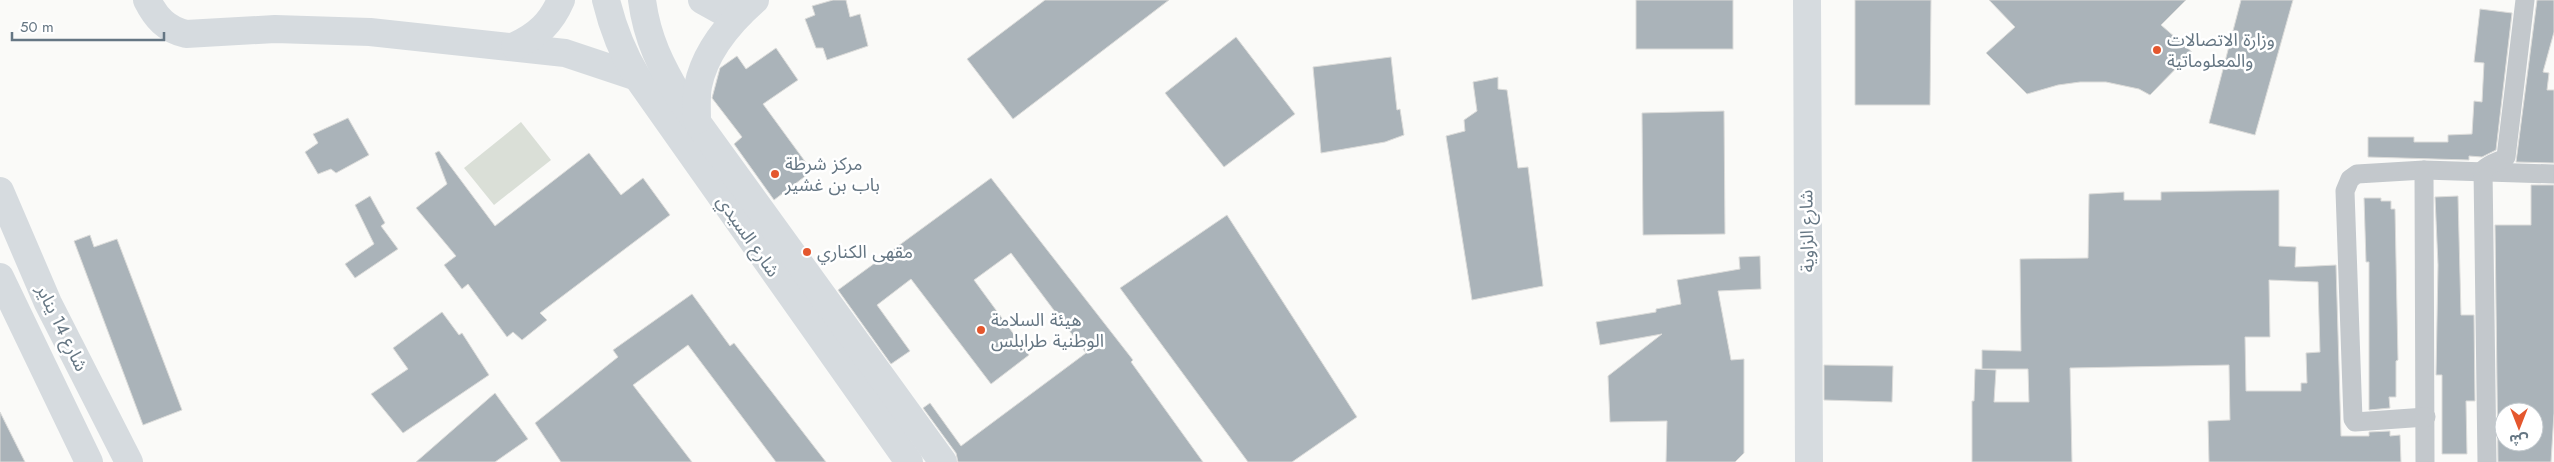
<svg xmlns="http://www.w3.org/2000/svg" width="2554" height="462" font-family="Jost,'Noto Sans Arabic',sans-serif">
	<style>
		.green { fill: #dadfd7 }
		.building { fill: #aab3b9; stroke: #dcdcda; fill-rule: evenodd }
		.lines { fill: none; stroke-linecap: round; stroke-linejoin: round }
		.minor { stroke: #c3c8cc; stroke-width: 19 }
		.secondary { stroke: #d6dbdf; stroke-width: 28 }
		.trunk { stroke: #d6dbdf; stroke-width: 28 }
		.poi-dot { fill: #e4572e; stroke: #fff; stroke-width: 2 }
		.labels { text-anchor: middle; stroke-width: 5; stroke-linejoin: round; paint-order: stroke }
		.poi-label { font-size: 18px; fill: #657683; stroke: #fff; text-anchor: start }
		.street-label { font-size: 18px; fill: #657683; stroke: #fff }
	</style>
	<rect width="100%" height="100%" fill="#fafaf8"/>
	<polygon class="green" points="521,122 551,160 494,205 464,168"/>
	<g class="building">
		<polygon points="833,0 846,0 850,17 860,14 868,46 827,60 823,48 816,48 805,19 815,15 812,6"/>
		<polygon points="1045,0 1169,0 1013,119 967,59"/>
		<rect x="1636" y="0" width="97" height="49"/>
		<polygon points="1855,0 1931,0 1930,105 1855,105"/>
		<polygon points="1989,0 2186,0 2161,25 2192,52 2150,95 2139,89 2106,82 2080,82 2058,85 2027,94 1986,53 2015,27"/>
		<polygon points="2241,0 2293,0 2255,135 2209,123"/>
		<polygon points="2537,0 2554,0 2554,32 2543,72 2549,73 2547,90 2554,90 2554,163 2516,162"/>
		<polygon points="2480,9 2512,13 2496,150 2482,157 2469,156 2469,160 2368,157 2368,137 2414,137 2414,142 2448,142 2448,135 2472,134 2474,101 2482,102 2484,63 2474,62"/>
		<polygon points="1236,37 1295,114 1224,167 1165,93"/>
		<polygon points="776,48 798,80 763,104 812,171 774,200 734,144 742,137 712,98 720,68 737,56 746,69"/>
		<polygon points="1391,57 1397,110 1400,109 1404,135 1385,142 1321,153 1313,67"/>
		<polygon points="1498,77 1498,89 1507,90 1518,168 1528,167 1543,286 1472,300 1446,136 1465,131 1464,120 1477,111 1473,82"/>
		<polygon points="1724,111 1725,234 1643,235 1642,113"/>
		<polygon points="348,118 369,155 336,173 331,169 318,174 305,152 318,143 313,134"/>
		<polygon points="439,151 495,226 589,153 621,195 643,178 670,215 540,313 547,320 522,340 513,332 507,337 468,284 462,289 444,265 456,256 416,208 447,184 435,153"/>
		<polygon points="991,178 1133,360 1131,362 1203,462 958,462 956,453 923,408 930,403 961,446 1086,353 1011,253 974,280 1029,355 991,384 911,279 877,305 910,351 891,364 838,290"/>
		<path d="M 2531,185 L 2554,185 L 2554,413 L 2551,462 L 2498,462 L 2495,225 L 2531,225 ZM 2504,412 L 2534,412 L 2534,442 L 2504,442 Z"/>
		<path d="M 2279,190 L 2279,246 L 2296,247 L 2295,267 L 2336,265 L 2341,436 L 2369,436 L 2369,432 L 2390,431 L 2390,436 L 2400,435 L 2401,462 L 2209,462 L 2208,421 L 2230,420 L 2229,365 L 2070,368 L 2072,462 L 1972,462 L 1972,401 L 1974,401 L 1975,369 L 1996,370 L 1994,402 L 2029,402 L 2028,369 L 1982,369 L 1982,350 L 2021,351 L 2020,259 L 2088,258 L 2089,194 L 2124,192 L 2124,200 L 2161,200 L 2161,192 ZM 2269,280 L 2318,282 L 2320,352 L 2306,353 L 2307,383 L 2301,383 L 2301,391 L 2246,391 L 2245,337 L 2270,337 Z"/>
		<polygon points="370,196 385,223 381,226 398,249 355,278 345,264 374,244 355,205"/>
		<polygon points="2458,196 2461,315 2474,315 2475,401 2466,401 2467,454 2442,454 2442,375 2436,375 2438,265 2435,197"/>
		<polygon points="2364,198 2381,198 2381,201 2391,201 2391,209 2395,209 2398,360 2396,361 2396,397 2389,397 2390,408 2369,410 2369,262 2366,262"/>
		<polygon points="1227,215 1357,417 1292,462 1248,462 1120,288"/>
		<polygon points="90,235 94,247 117,239 182,410 143,425 74,241"/>
		<polygon points="1760,256 1761,289 1718,291 1731,360 1744,359 1744,453 1735,462 1666,462 1667,421 1610,422 1608,376 1662,334 1600,345 1596,322 1656,312 1656,309 1681,304 1677,280 1740,269 1739,257"/>
		<polygon points="692,294 730,346 734,343 826,462 776,462 688,345 633,385 692,462 561,462 535,423 618,357 613,350"/>
		<polygon points="442,312 459,335 462,333 489,375 403,433 371,394 408,369 393,348"/>
		<polygon points="1824,365 1893,366 1892,402 1824,400"/>
		<polygon points="495,393 528,439 495,462 416,462"/>
		<polygon points="0,412 25,462 0,462"/>
	</g>
	<g class="lines">
		<g class="minor">
			<polyline points="2424,170 2425,462"/>
			<polyline points="2426,417 2355,422 2353,419 2345,191 2350,179 2357,174 2424,170 2554,174"/>
			<path d="M 2487,462 L 2483,170 C 2491,162 2502,161 2506,157 L 2525,0"/>
		</g>
		<g class="secondary">
			<path d="M 147,0 C 156,18 166,29 186,34 L 275,29 L 370,32 L 565,53 L 637,77"/>
			<path d="M 606,0 C 613,29 622,52 637,77 L 909,462"/>
			<path d="M 642,0 C 647,39 661,66 681,100 L 943,462"/>
			<polyline points="702,0 720,10 741,13"/>
			<polyline points="1807,0 1809,462"/>
			<path d="M 515,46 C 538,35 551,23 561,0"/>
			<path d="M 697,120 C 697,109 696,97 698,86 C 705,51 730,22 755,0"/>
		</g>
		<g class="trunk">
			<polyline points="0,191 48,303 129,462"/>
			<polyline points="0,277 89,462"/>
		</g>
	</g>
	<g class="poi-dot">
		<circle cx="2157" cy="50" r="5"/>
		<circle cx="775" cy="174" r="5"/>
		<circle cx="807" cy="252" r="5"/>
		<circle cx="981" cy="330" r="5"/>
	</g>
	<g class="labels">
		<g class="poi-label">
			<text x="2167" y="46">وزارة الاتصالات<tspan x="2167" dy="21">والمعلوماتية</tspan></text>
			<text x="785" y="170">مركز شرطة<tspan x="785" dy="21">باب بن غشير</tspan></text>
			<text x="817" y="258">مقهى الكناري</text>
			<text x="991" y="326">هيئة السلامة<tspan x="991" dy="21">الوطنية طرابلس</tspan></text>
		</g>
		<g class="street-label">
			<text transform="translate(1807 231) rotate(-91)" y="6">شارع الزاوية</text>
			<text transform="translate(748 236) rotate(55)" y="6">شارع السيدي</text>
			<text transform="translate(62 328) rotate(64)" y="6">شارع 14 يناير</text>
		</g>
	</g>
	<g transform="translate(2519 427) rotate(180)"><circle r="24" fill="#ffffff" stroke="#c1c8cd"/>
	<path d="M0-4L9 19L0 12L-9 19Z" fill="#e4572e"/>
	<text y="-8" font-size="14" font-weight="bold" text-anchor="middle" fill="#657683">ش</text>
	</g>
	<path d="M12 32v8h152v-8" fill="none" stroke="#657683" stroke-width="2.5"/>
	<text x="20" y="32" font-size="15" fill="#657683" stroke="#ffffff" stroke-width="4" paint-order="stroke">50 m</text>
</svg>
